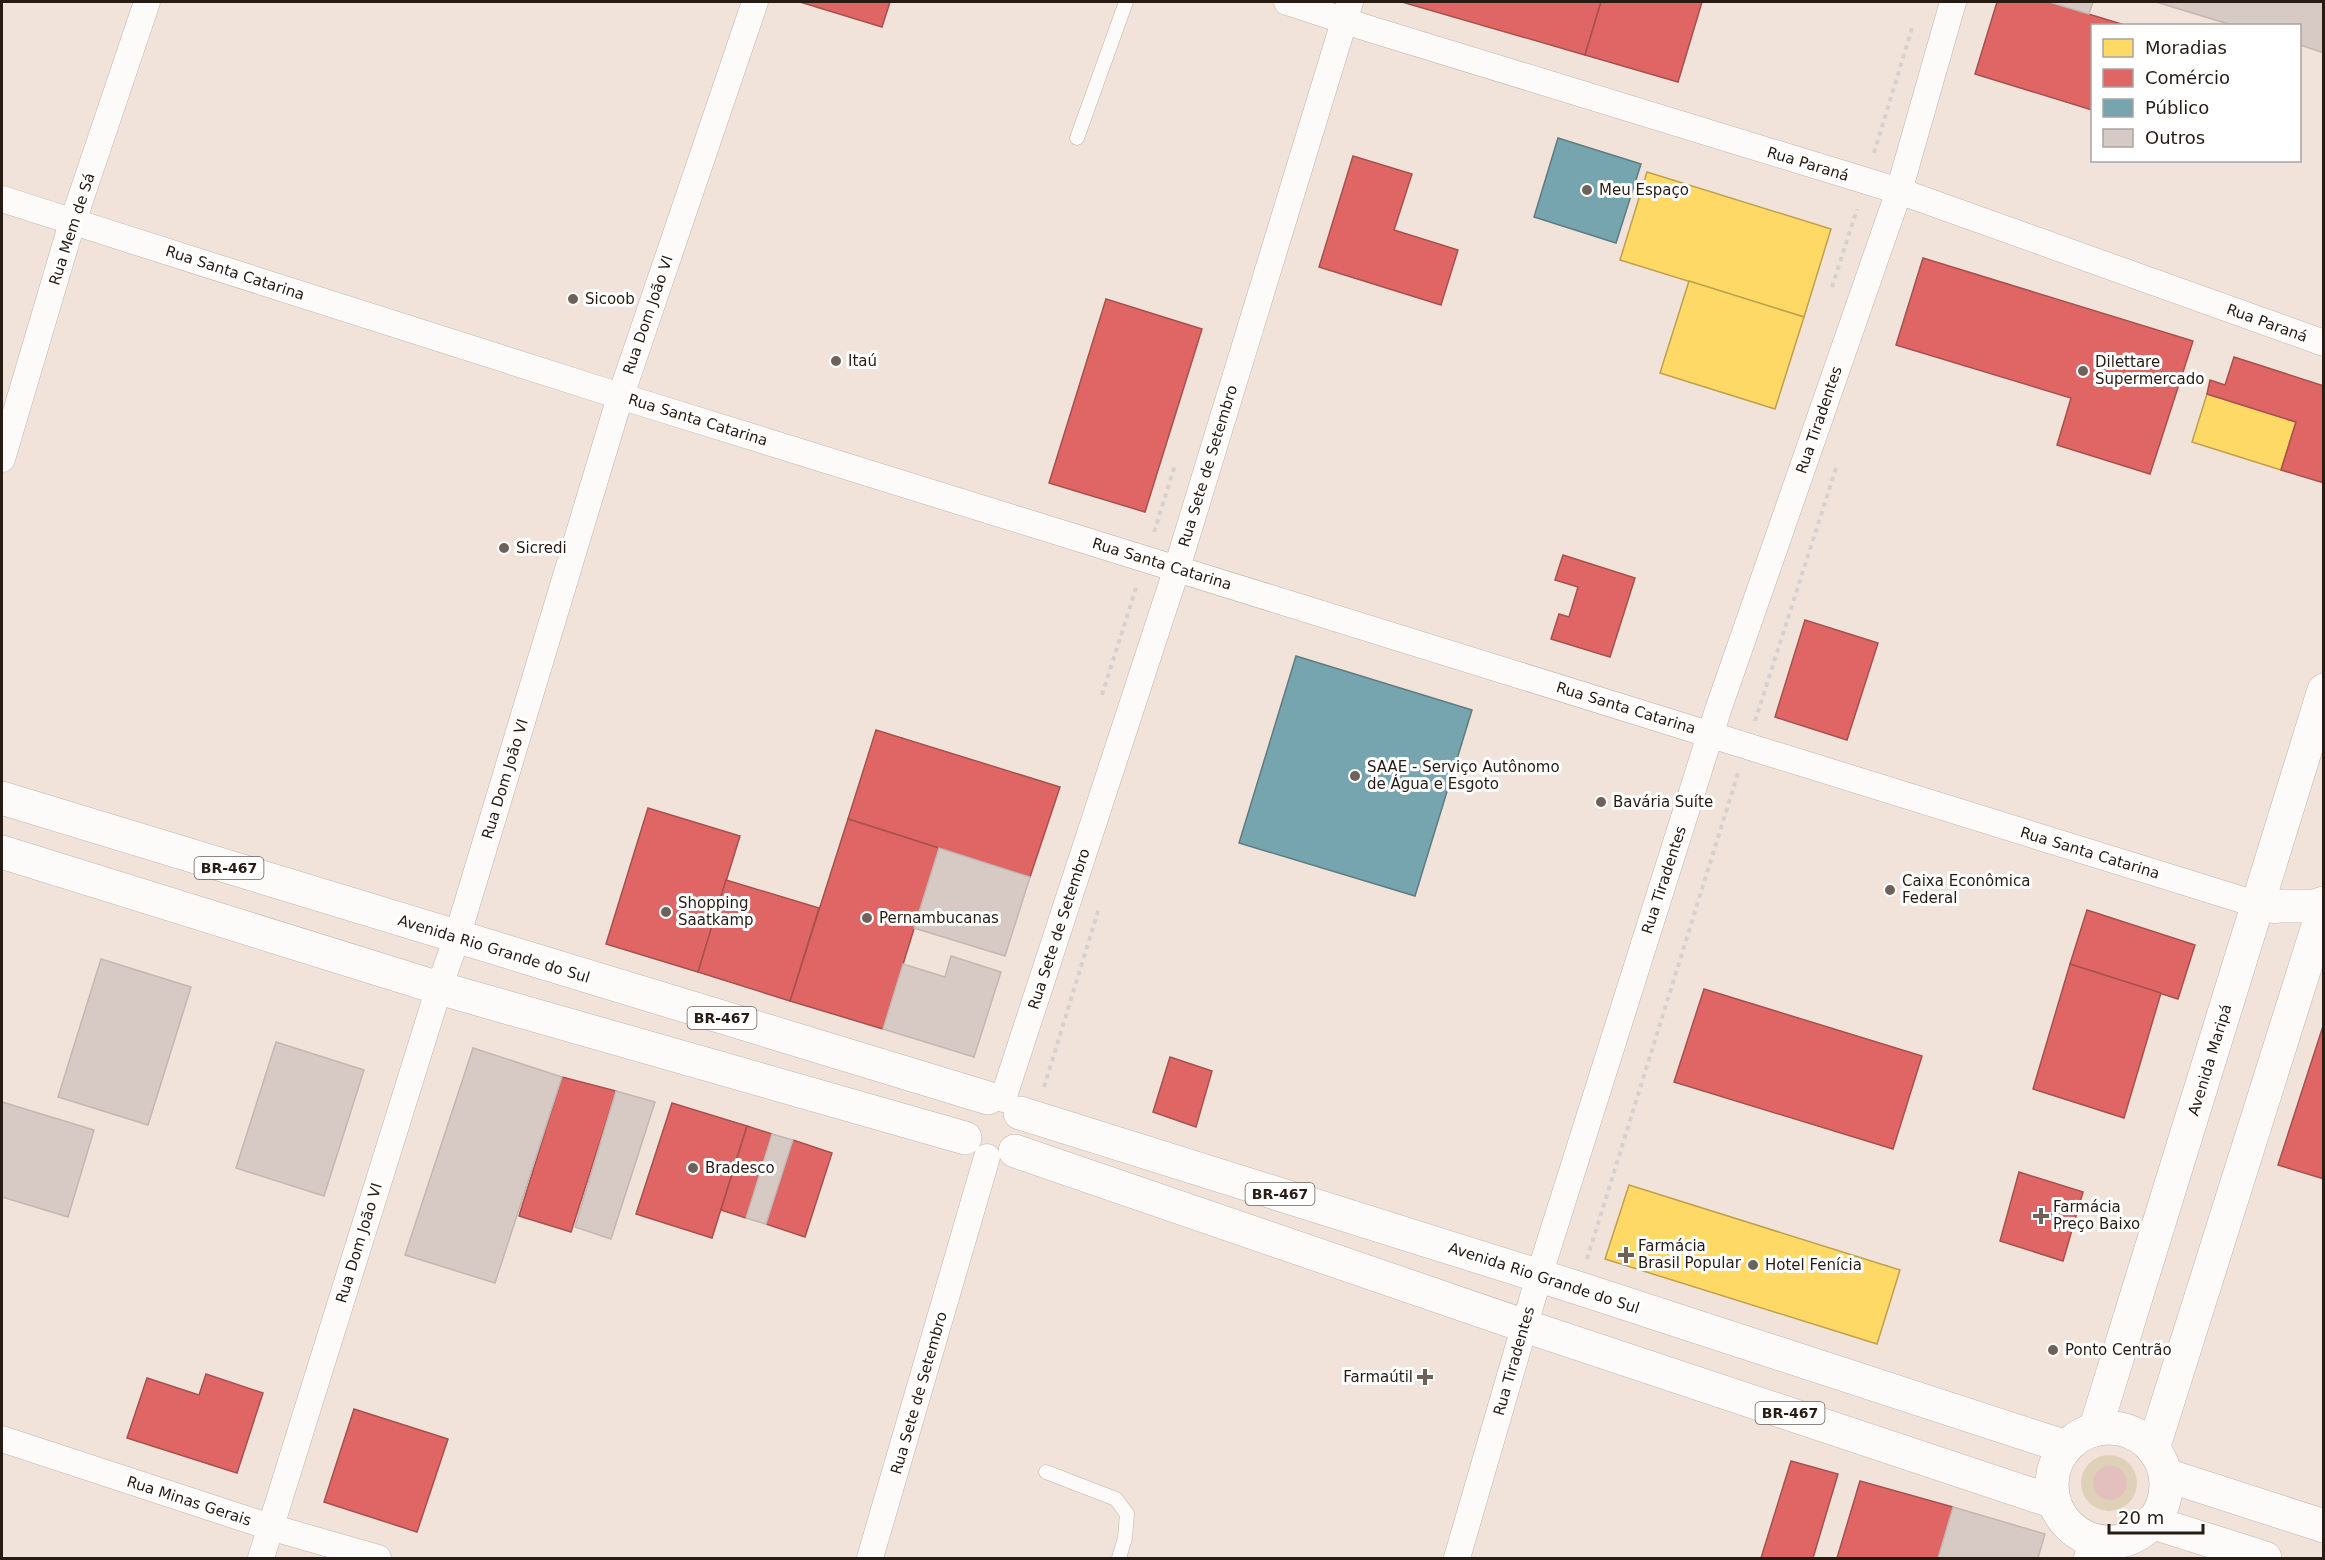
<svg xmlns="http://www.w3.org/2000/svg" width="2325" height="1560" font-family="'DejaVu Sans',sans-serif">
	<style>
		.green { fill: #dfd1b8 }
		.water { fill: #e3bfbd }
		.homes { fill: #ffd966; stroke: #bea04d; stroke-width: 1.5 }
		.shops { fill: #e06666; stroke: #a8504d; stroke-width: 1.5 }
		.public { fill: #76a5af; stroke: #5e7c80; stroke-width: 1.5 }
		.building { fill: #d7c9c3; stroke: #c4b6b0; stroke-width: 1.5 }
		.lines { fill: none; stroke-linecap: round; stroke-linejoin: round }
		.lane-casing { stroke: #c0b3ab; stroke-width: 15 }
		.street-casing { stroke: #c0b3ab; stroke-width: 27 }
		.secondary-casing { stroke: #c0b3ab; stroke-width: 34 }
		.primary-casing { stroke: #c0b3ab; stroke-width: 34 }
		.path { stroke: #d5d1ce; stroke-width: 4; stroke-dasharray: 4.5 4.5; stroke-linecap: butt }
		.lane { stroke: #fdfbf9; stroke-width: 14 }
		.street { stroke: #fdfbf9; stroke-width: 26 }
		.secondary { stroke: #fdfbf9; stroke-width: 33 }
		.primary { stroke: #fdfbf9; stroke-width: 33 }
		.poi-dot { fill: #6e6159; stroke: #fff; stroke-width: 2 }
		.labels { text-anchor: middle; stroke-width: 6; stroke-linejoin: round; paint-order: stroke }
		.shield { fill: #fff; stroke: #685f5a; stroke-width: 1.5 }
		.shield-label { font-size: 14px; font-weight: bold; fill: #271b13 }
		.street-label { font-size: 15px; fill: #271b13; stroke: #fff }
		.poi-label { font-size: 15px; fill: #271b13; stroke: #fff; text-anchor: start }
	</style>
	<rect width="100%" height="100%" fill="#f2e3da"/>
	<circle class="green" cx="2109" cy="1483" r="28"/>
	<circle class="water" cx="2110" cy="1483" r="17"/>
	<g class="homes">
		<polygon points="1647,172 1831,229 1804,317 1620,260"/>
		<polygon points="1689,281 1804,317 1775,409 1660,373"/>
		<polygon points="2207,394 2296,422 2281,470 2192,442"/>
		<polygon points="1629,1185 1900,1270 1877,1344 1605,1259"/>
	</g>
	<g class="shops">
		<polygon points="800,2 890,2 882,27"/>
		<polygon points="1402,2 1601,2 1585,55"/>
		<polygon points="1601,2 1702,2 1678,82 1585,55"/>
		<polygon points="1997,2 2049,2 2128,26 2092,26 2092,110 1975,74"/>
		<polygon points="1353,156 1412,174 1394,230 1458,250 1441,305 1319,267"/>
		<polygon points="1923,258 2193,341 2150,474 2057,445 2071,398 1896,345"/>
		<polygon points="1106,299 1202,329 1145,512 1049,483"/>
		<polygon points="2234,357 2324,386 2324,483 2281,470 2296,422 2207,394 2210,380 2225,385"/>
		<polygon points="1563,555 1635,578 1610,657 1551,639 1559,614 1569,617 1578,587 1555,580"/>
		<polygon points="1805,620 1878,643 1847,740 1775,717"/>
		<polygon points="876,730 1060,787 1030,877 848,819"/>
		<polygon points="648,808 740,836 698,972 606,944"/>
		<polygon points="848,819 939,848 883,1029 790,1001"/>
		<polygon points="726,880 819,908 790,1001 698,972"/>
		<polygon points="2087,910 2195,945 2178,999 2070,964"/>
		<polygon points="2070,964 2161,993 2124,1118 2033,1089"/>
		<polygon points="1704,989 1922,1056 1893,1149 1674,1082"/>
		<polygon points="2324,1023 2324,1179 2278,1165"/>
		<polygon points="1170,1057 1212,1071 1196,1127 1153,1112"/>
		<polygon points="562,1077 616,1091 571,1232 519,1216"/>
		<polygon points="672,1103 747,1126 712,1238 636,1214"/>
		<polygon points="747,1126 772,1134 746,1218 721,1210"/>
		<polygon points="793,1140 832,1153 805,1237 766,1224"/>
		<polygon points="2019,1172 2083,1192 2063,1261 2000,1241"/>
		<polygon points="206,1374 263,1393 237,1473 127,1438 147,1378 199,1395"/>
		<polygon points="354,1409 448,1439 417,1532 324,1502"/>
		<polygon points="1791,1461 1838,1474 1813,1558 1761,1558"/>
		<polygon points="1860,1481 1953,1507 1938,1558 1837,1558"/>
	</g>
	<g class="public">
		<polygon points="1558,138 1641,164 1616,243 1534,217"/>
		<polygon points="1296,656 1472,710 1415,896 1239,843"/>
	</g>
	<g class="building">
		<polygon points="2049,2 2093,2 2089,14"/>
		<polygon points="2156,2 2324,2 2324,53 2300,45 2300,26 2235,26"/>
		<polygon points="939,848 1030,877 1005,956 914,928"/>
		<polygon points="951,956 1001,972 974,1057 883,1029 903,964 945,977"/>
		<polygon points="101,959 191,987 148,1125 58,1097"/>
		<polygon points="276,1042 364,1070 324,1196 236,1168"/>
		<polygon points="473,1048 562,1077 495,1283 405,1255"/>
		<polygon points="616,1091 655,1102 611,1239 575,1227"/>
		<polygon points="2,1102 94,1130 68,1217 2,1197"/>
		<polygon points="772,1134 793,1140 766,1224 746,1218"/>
		<polygon points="1953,1507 2045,1534 2038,1558 1938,1558"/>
	</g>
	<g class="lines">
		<g class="lane-casing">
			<g id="lane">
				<polyline points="1077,138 1126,2"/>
				<polyline points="1046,1472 1116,1499 1127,1514 1125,1538 1119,1558"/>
			</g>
		</g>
		<g class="street-casing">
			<g id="street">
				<polyline points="1287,2 1370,29 1899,191 2324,343"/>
				<polyline points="2,199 620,396 2275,910"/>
				<polyline points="2,459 69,233 147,2"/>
				<polyline points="1003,1099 1177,568 1350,2"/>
				<polyline points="2,1439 270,1527 378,1558"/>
				<polyline points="261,1558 439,988 457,937 617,407 755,2"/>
				<polyline points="870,1558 987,1157"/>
				<polyline points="1457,1558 1539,1276 1718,710 1899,191 1953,2"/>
				<polyline points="2087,1558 2092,1539"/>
			</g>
		</g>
		<g class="secondary-casing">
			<g id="secondary">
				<polyline points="2262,906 2315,906 2324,903"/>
				<polyline points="2095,1430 2324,690"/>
				<polyline points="2153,1449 2324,907"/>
			</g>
		</g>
		<g class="primary-casing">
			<g id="primary">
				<polyline points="2,798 988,1098"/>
				<polyline points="2,852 439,988 965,1138"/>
				<polyline points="1020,1113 1578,1288 2066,1447"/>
				<polyline points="1015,1151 1525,1326 2054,1502"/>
				<circle cx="2109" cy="1485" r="57"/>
				<polyline points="2166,1475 2324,1526"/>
				<polyline points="2151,1522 2265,1558"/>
			</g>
		</g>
		<g class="path">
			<polyline points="1874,153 1913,25"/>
			<polyline points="1832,287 1857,209"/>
			<polyline points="1154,532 1175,465"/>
			<polyline points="1102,695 1137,585"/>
			<polyline points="1755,721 1837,465"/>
			<polyline points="1044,1087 1099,908"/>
			<polyline points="1587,1259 1738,773"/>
		</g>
		<use href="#lane" class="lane"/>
		<use href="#street" class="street"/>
		<use href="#secondary" class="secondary"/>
		<use href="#primary" class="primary"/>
	</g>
	<g class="poi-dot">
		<circle cx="1587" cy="190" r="6"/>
		<circle cx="573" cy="299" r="6"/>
		<circle cx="836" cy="361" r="6"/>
		<circle cx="2083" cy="371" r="6"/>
		<circle cx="504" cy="548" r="6"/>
		<circle cx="1355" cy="776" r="6"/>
		<circle cx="1601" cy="802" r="6"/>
		<circle cx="1890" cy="890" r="6"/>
		<circle cx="666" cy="912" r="6"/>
		<circle cx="867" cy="918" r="6"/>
		<circle cx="693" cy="1168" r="6"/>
		<path d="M2038 1207h6v6h6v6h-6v6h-6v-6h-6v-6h6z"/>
		<path d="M1623 1246h6v6h6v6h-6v6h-6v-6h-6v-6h6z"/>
		<circle cx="1753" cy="1265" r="6"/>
		<circle cx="2053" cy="1350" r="6"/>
		<path d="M1422 1368h6v6h6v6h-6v6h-6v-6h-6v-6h6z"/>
	</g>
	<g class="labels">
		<g class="shield">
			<rect x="194.5" y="857" width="69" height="22" rx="4.5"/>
			<rect x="687.5" y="1007" width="69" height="22" rx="4.5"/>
			<rect x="1245.5" y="1183" width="69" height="22" rx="4.5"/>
			<rect x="1755.5" y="1402" width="69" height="22" rx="4.5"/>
		</g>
		<g class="shield-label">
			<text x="229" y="873">BR-467</text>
			<text x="722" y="1023">BR-467</text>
			<text x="1280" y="1199">BR-467</text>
			<text x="1790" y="1418">BR-467</text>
		</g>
		<g class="street-label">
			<text transform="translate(1808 164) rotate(17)" y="5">Rua Paraná</text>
			<text transform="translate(72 229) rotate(-72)" y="5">Rua Mem de Sá</text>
			<text transform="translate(235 273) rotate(18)" y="5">Rua Santa Catarina</text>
			<text transform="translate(648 315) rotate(-71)" y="5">Rua Dom João VI</text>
			<text transform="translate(2267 323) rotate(20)" y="5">Rua Paraná</text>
			<text transform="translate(698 420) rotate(17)" y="5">Rua Santa Catarina</text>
			<text transform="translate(1819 420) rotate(-71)" y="5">Rua Tiradentes</text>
			<text transform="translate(1208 466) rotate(-73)" y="5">Rua Sete de Setembro</text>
			<text transform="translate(1162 564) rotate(17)" y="5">Rua Santa Catarina</text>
			<text transform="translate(1626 708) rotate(17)" y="5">Rua Santa Catarina</text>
			<text transform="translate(505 779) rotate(-73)" y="5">Rua Dom João VI</text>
			<text transform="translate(2090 853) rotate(17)" y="5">Rua Santa Catarina</text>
			<text transform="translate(1664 880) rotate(-72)" y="5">Rua Tiradentes</text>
			<text transform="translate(1059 929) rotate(-72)" y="5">Rua Sete de Setembro</text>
			<text transform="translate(494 949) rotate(17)" y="5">Avenida Rio Grande do Sul</text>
			<text transform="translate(2210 1060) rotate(-73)" y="5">Avenida Maripá</text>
			<text transform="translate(359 1243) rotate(-73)" y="5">Rua Dom João VI</text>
			<text transform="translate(1544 1278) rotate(18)" y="5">Avenida Rio Grande do Sul</text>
			<text transform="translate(1514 1361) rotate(-74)" y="5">Rua Tiradentes</text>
			<text transform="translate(919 1393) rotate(-74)" y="5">Rua Sete de Setembro</text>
			<text transform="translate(189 1501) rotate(18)" y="5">Rua Minas Gerais</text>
		</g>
		<g class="poi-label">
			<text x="1599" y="195">Meu Espaço</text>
			<text x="585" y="304">Sicoob</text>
			<text x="848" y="366">Itaú</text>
			<text x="2095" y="367">Dilettare<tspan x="2095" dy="17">Supermercado</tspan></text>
			<text x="516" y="553">Sicredi</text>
			<text x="1367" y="772">SAAE - Serviço Autônomo<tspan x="1367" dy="17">de Água e Esgoto</tspan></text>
			<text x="1613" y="807">Bavária Suíte</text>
			<text x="1902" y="886">Caixa Econômica<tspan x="1902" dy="17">Federal</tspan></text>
			<text x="678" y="908">Shopping<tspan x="678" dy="17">Saatkamp</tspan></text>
			<text x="879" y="923">Pernambucanas</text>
			<text x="705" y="1173">Bradesco</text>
			<text x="2053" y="1212">Farmácia<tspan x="2053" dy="17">Preço Baixo</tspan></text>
			<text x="1638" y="1251">Farmácia<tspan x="1638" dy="17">Brasil Popular</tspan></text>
			<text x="1765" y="1270">Hotel Fenícia</text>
			<text x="2065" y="1355">Ponto Centrão</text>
			<text x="1413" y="1382" text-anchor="end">Farmaútil</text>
		</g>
	</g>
	<rect width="2325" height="1560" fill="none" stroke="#271b13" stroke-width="6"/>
	<rect x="2091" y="24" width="210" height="138" fill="#ffffff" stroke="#a9a4a1" stroke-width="1.5"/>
	<rect x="2103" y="39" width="30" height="18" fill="#ffd966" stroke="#a9a4a1" stroke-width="1.5"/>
	<text x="2145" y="54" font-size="18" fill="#271b13">Moradias</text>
	<rect x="2103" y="69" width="30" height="18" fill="#e06666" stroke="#a9a4a1" stroke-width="1.5"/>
	<text x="2145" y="84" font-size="18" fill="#271b13">Comércio</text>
	<rect x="2103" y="99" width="30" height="18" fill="#76a5af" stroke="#a9a4a1" stroke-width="1.5"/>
	<text x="2145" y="114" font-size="18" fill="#271b13">Público</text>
	<rect x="2103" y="129" width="30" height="18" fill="#d7c9c3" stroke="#a9a4a1" stroke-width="1.5"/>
	<text x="2145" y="144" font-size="18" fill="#271b13">Outros</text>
	<path d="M2109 1524v9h94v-9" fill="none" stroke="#271b13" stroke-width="3"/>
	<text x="2118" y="1524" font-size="18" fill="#271b13" stroke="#ffffff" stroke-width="4.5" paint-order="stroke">20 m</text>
</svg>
